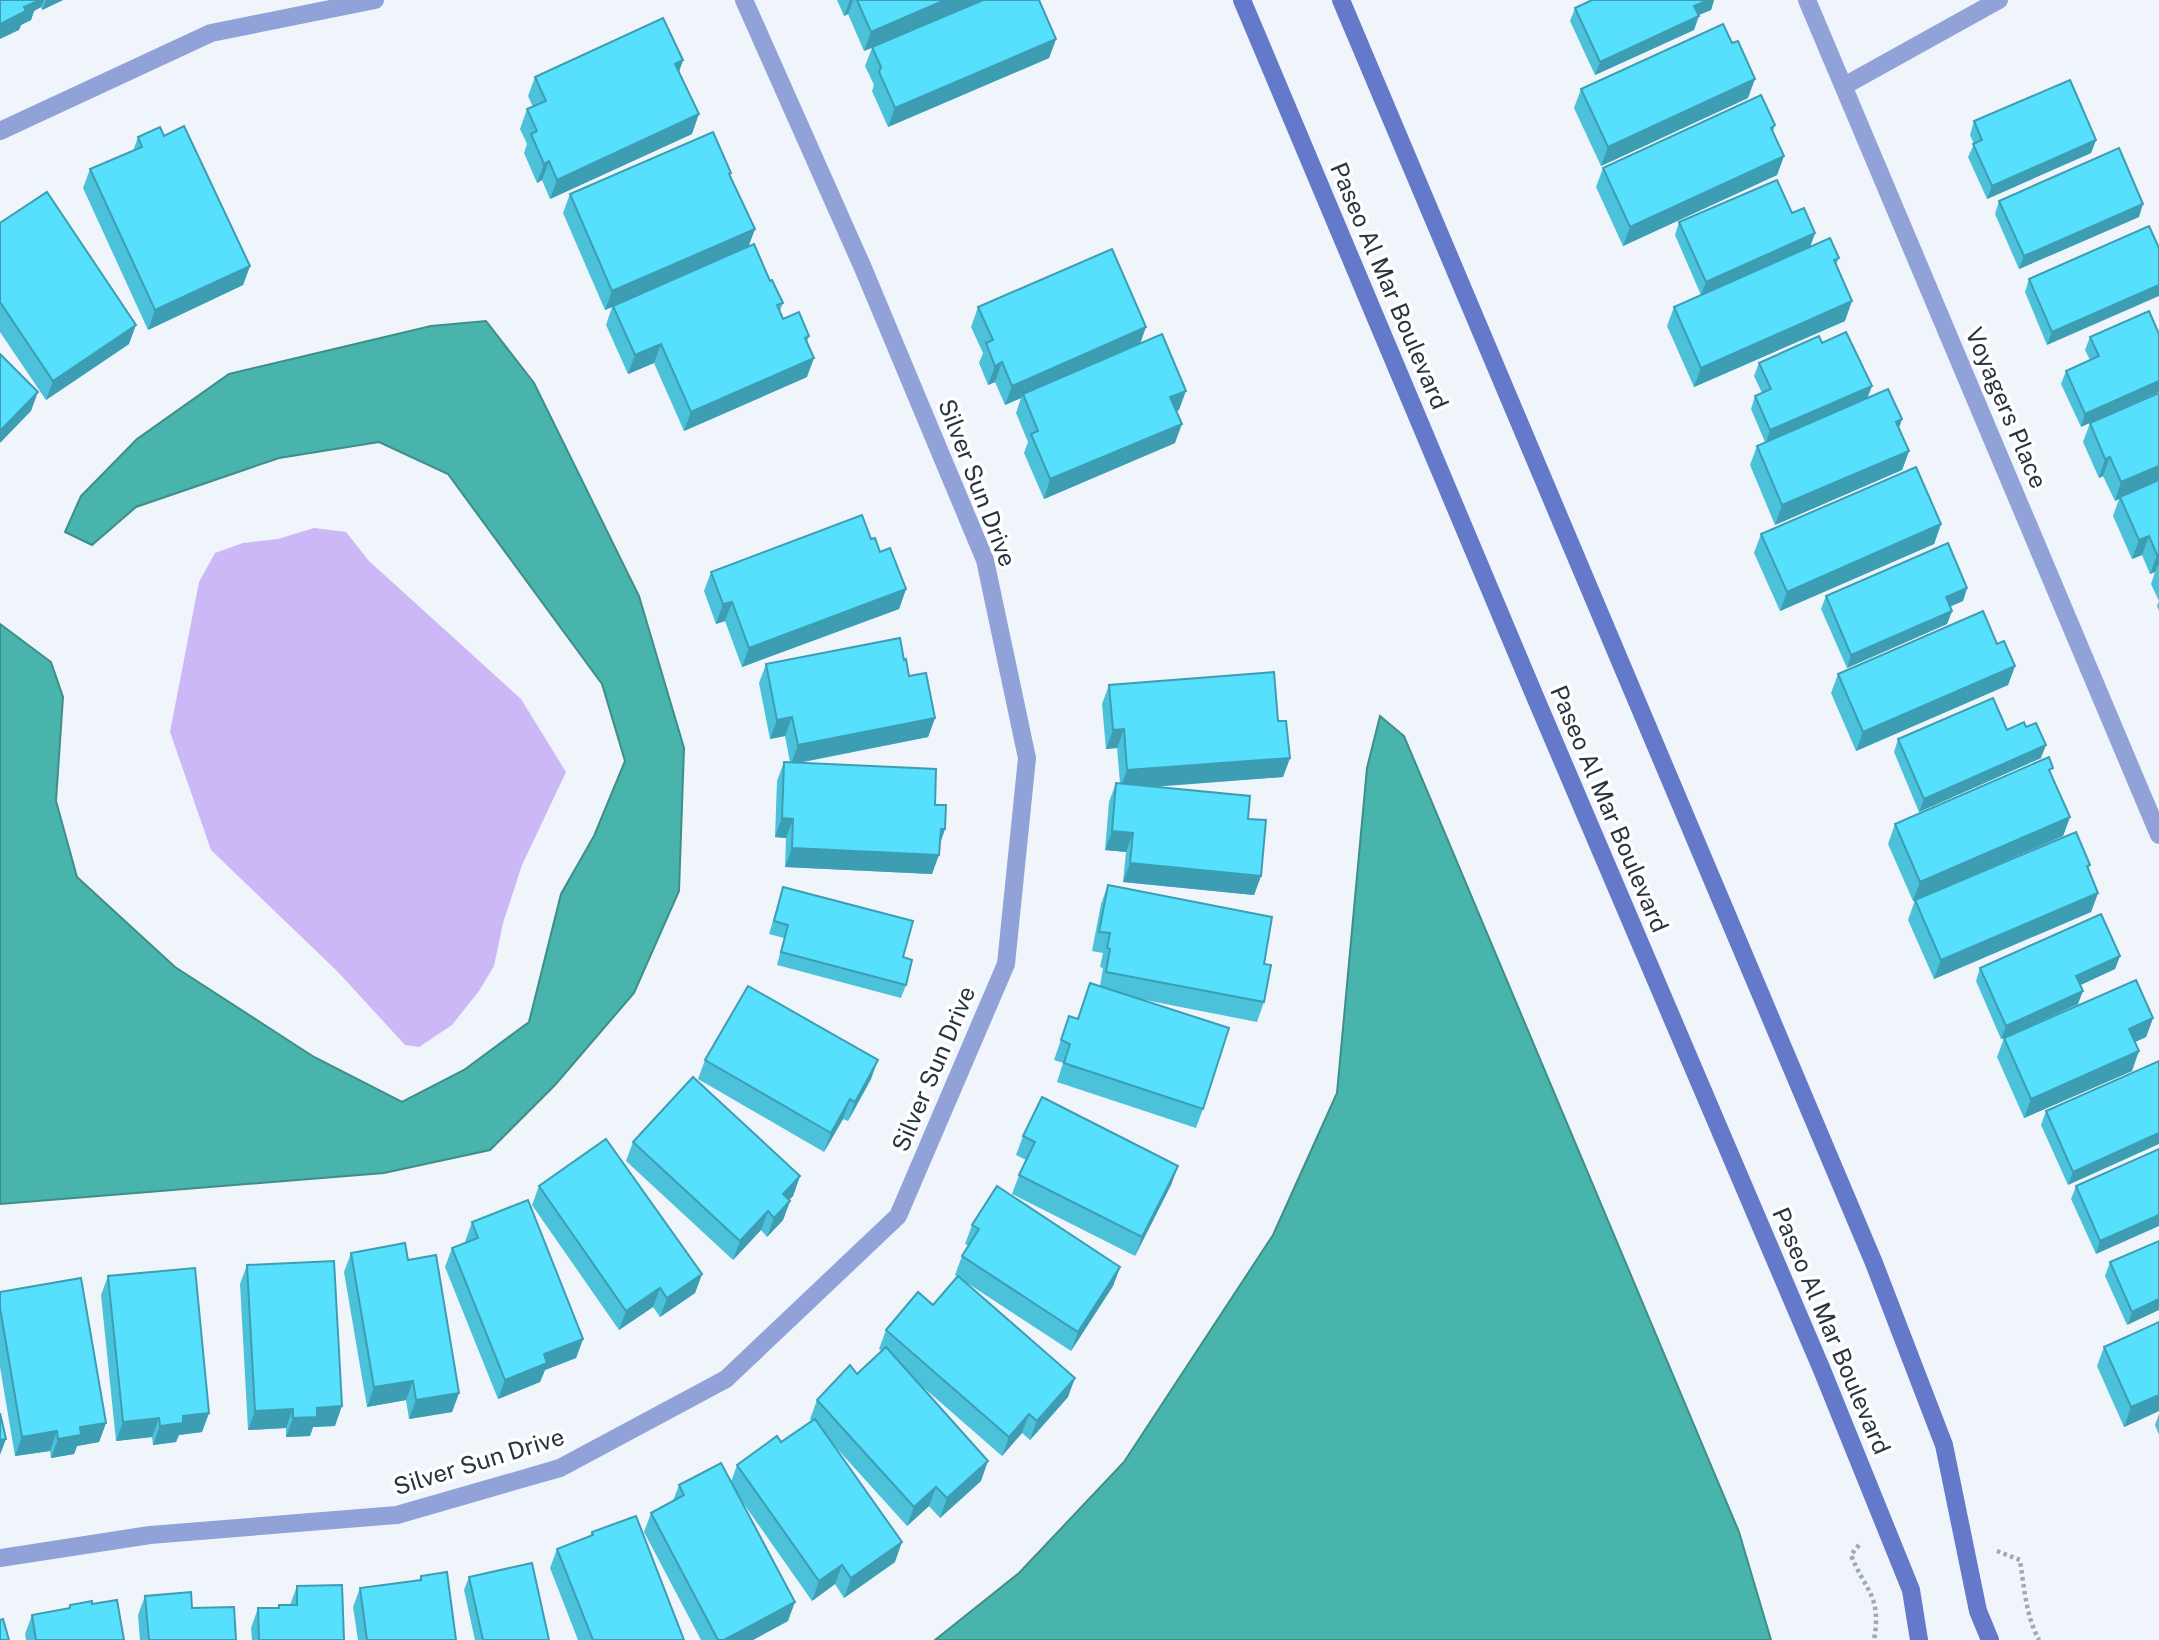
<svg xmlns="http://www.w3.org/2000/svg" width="2159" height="1640" font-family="'Public Sans',sans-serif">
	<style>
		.green { fill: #ccb7f7 }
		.water { fill: #48b4ab; stroke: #3e8e8a; stroke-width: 2 }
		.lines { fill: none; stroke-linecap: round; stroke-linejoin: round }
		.path { stroke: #a0a9b0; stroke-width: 4.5; stroke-dasharray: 3.5 3.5; stroke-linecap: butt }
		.minor { stroke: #91a2d9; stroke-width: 18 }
		.secondary { stroke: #6479c9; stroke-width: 18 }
		.wall { fill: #4bc1da }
		.shaded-wall { fill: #3d9db2 }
		.building { fill: #57e0fe; stroke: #3d9db2; stroke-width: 2 }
		.labels { text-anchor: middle; stroke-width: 7; stroke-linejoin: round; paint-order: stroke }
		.street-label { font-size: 24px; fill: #28343e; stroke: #fff }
	</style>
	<rect width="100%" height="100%" fill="#eff5fa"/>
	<polygon class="green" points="314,528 346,532 369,561 521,699 566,772 522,865 503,923 494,966 479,991 452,1025 419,1047 405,1045 338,972 211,850 170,732 199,582 215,553 243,543 278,539"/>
	<g class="water">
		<polygon points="486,321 534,383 639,596 684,748 679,891 634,993 555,1085 490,1150 384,1173 0,1204 0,624 51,662 63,697 56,801 77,877 175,967 314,1057 402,1102 464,1070 529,1022 561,894 594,836 625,761 602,684 448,474 379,442 279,458 136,507 92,545 65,532 81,496 137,439 229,374 431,326"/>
		<polygon points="1380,716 1404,736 1739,1532 1771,1640 935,1640 1019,1573 1124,1462 1273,1235 1337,1093 1367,768"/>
	</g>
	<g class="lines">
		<g class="path">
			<path d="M 1859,1545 L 1851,1555 C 1865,1591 1882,1595 1874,1640"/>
			<path d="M 1997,1551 L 2020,1560 C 2024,1587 2026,1616 2039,1640"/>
		</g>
		<g class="minor">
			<polyline points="1807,0 2159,835"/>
			<polyline points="1844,86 1999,0"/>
			<polyline points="0,131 211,33 375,0"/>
			<polyline points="0,1558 150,1535 397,1515 560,1468 726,1379 898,1216 1006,964 1027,758 985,560 863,268 744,0"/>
		</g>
		<g class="secondary">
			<polyline points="1242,0 1536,699 1822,1370 1911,1590 1919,1640"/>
			<polyline points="1341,0 1874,1263 1944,1445 1978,1611 1990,1640"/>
		</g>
	</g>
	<g class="wall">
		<polygon points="0,0 63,0 42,10 41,7 34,11 31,20 21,25 19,30"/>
		<polygon points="837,0 982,0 1056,39 1049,58 888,127 872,91 874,85 865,66 872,48 864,51 848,14 844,16"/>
		<polygon points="1592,0 1714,0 1711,10 1698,15 1694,30 1595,75 1570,21 1575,8"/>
		<polygon points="683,60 679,72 692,134 550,199 542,180 537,183 524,153 527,144 520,129 527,109 533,107 528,96 535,77"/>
		<polygon points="1581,89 1748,98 1601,166 1574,108"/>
		<polygon points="1974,121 2096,140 2091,153 1987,199 1968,157 1974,144 1970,135"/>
		<polygon points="1775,125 1773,132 1784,156 1777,175 1623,246 1596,187 1603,168"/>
		<polygon points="164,136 250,266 243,285 148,330 83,188 90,169 133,151 138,137"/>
		<polygon points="730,177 755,229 748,246 783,303 780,311 783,319 809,336 807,342 807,377 684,431 654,363 628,374 606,325 612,307 605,310 563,213 570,194"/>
		<polygon points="1999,201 2139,217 2019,269 1995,214"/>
		<polygon points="1792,213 1815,233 1810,247 1839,258 1836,265 1845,321 1694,387 1667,326 1674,307 1701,295 1675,235 1679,222"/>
		<polygon points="0,223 129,344 46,400 0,332"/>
		<polygon points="2159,248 2047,345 2025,292 2029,279"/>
		<polygon points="978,307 1141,343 1179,410 1176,411 1175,443 1044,499 1024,453 1028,442 1016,413 1021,398 1005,405 995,382 988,385 979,363 983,353 971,327"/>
		<polygon points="2149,311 2081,427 2061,384 2066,371 2090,360 2085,350 2090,337"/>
		<polygon points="1822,343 1872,386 1867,398 1902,419 1899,428 1909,451 1902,470 1775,525 1750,465 1757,446 1765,442 1751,409 1755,396 1762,393 1754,376 1759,363"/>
		<polygon points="2159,393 2159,611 2157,606 2159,601 2151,584 2155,572 2150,574 2142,555 2132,559 2113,516 2119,499 2115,501 2103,476 2099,478 2083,442 2090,423"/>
		<polygon points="1941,524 1934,544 1780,611 1754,553 1761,534"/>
		<polygon points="871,539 906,589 899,609 742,667 725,621 716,624 704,591 711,572"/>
		<polygon points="1967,588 1963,601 1950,607 1952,611 1947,624 1847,668 1821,609 1826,596"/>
		<polygon points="1997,644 2015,666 2008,685 1856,751 1831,693 1838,674"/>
		<polygon points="904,660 909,676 935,718 928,737 799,763 935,805 945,829 940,844 932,874 785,867 786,838 775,837 777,781 784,762 790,762 785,736 770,739 759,683 766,664"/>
		<polygon points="1109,685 1290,758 1283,777 1155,787 1248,819 1261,876 1254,895 1123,882 1126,852 1105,850 1109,802 1116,783 1120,783 1117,748 1106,749 1102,704"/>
		<polygon points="2007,730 2041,758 1919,812 1894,752 1898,739"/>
		<polygon points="2051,774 2070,817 2063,836 1913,901 1888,844 1895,824"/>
		<polygon points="2090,865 2088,870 2098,893 2091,912 1934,979 1908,920 1915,900"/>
		<polygon points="1108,885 1264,964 1264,1002 1257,1022 1140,999 1203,1109 1196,1128 1057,1082 1063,1063 1054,1060 1069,1016 1077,1019 1100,986 1103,968 1100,967 1103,953 1092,951 1101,904"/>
		<polygon points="783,887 906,985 901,998 777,965 784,938 769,934"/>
		<polygon points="2120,956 2115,969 2080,985 2078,1004 2001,1039 1976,981 1980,968"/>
		<polygon points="2153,1018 2146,1037 2135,1042 2132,1071 2024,1118 1997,1057 2004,1038"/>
		<polygon points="705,1060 871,1079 848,1121 843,1119 824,1152 698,1079"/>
		<polygon points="2159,1061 2068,1185 2041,1125 2046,1111"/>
		<polygon points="1023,1136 1178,1166 1171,1185 1135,1256 1012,1194 1019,1175 1026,1160 1016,1155"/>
		<polygon points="633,1142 800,1176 793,1196 789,1200 790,1201 783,1220 767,1237 761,1230 733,1260 626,1161"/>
		<polygon points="2159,1149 2096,1254 2071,1199 2076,1186"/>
		<polygon points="539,1186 702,1274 695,1293 660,1317 653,1307 619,1330 532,1205"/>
		<polygon points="472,1222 583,1339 576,1358 545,1370 540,1382 498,1399 445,1267 452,1248 465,1243 465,1242"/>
		<polygon points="972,1225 1120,1267 1113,1286 1071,1351 961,1279 1068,1397 1030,1440 1022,1433 1002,1456 916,1381 981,1481 940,1518 929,1506 907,1526 831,1442 895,1562 844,1598 835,1584 812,1601 739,1497 788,1621 753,1640 701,1640 644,1532 651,1513 673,1501 679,1485 731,1482 737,1465 781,1442 812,1421 810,1419 817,1400 857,1374 882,1351 879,1349 886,1330 933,1305 957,1276 955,1275 962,1256 969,1246 965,1244"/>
		<polygon points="2159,1241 2127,1325 2105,1276 2110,1262"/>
		<polygon points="351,1253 408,1260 459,1393 452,1412 409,1419 406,1400 367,1407 344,1272"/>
		<polygon points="247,1265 335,1426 313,1427 310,1436 286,1437 286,1428 248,1430 240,1284"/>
		<polygon points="108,1276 209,1413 202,1432 179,1435 176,1442 153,1445 152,1437 116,1441 101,1295"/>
		<polygon points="0,1292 106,1423 99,1442 77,1446 74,1454 51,1458 50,1451 15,1456 0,1367"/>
		<polygon points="2104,1347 2159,1411 2124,1427 2097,1366"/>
		<polygon points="2159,1414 2159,1435 2155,1425"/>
		<polygon points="592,1532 684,1640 578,1640 550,1568 557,1549 590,1536"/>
		<polygon points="421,1576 456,1640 358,1640 353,1607 360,1588 419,1580"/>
		<polygon points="469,1577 549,1640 475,1640 464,1590"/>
		<polygon points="297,1586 344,1640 252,1640 251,1628 258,1608 278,1608 279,1605 290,1605"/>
		<polygon points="145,1596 192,1608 236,1640 140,1640 138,1615"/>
		<polygon points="70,1605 124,1640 26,1640 25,1634 32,1615 68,1609"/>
	</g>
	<g class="shaded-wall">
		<polygon points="33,0 44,0 41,7 34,11 31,20 21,25 19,30 0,39 0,24 24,7"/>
		<polygon points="46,0 63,0 42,10"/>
		<polygon points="850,0 853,0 848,14 844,16"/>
		<polygon points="945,0 982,0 864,51 871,32"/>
		<polygon points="1708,0 1714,0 1711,10 1689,19 1694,6"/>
		<polygon points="1699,16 1694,30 1595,75 1600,62"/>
		<polygon points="1056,39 1049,58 888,127 895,108"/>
		<polygon points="683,60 676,80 675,64"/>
		<polygon points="1755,79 1748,98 1601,166 1608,147"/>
		<polygon points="699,114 692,134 550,199 557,180"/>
		<polygon points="2096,140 2091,153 1987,199 1992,186"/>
		<polygon points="1784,156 1777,175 1623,246 1630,227"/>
		<polygon points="549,161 542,180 537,183 544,164"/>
		<polygon points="2143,204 2139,217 2019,269 2024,256"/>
		<polygon points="755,229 748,248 605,310 612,291"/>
		<polygon points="1815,233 1810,247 1701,295 1706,282"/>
		<polygon points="250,266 243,285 148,330 155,310"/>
		<polygon points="2159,285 2159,296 2047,345 2052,332"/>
		<polygon points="1852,301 1845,321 1694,387 1701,368"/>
		<polygon points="136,325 129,344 46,400 53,381"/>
		<polygon points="1146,327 1139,347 1023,394 1021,398 1005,405 1012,386"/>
		<polygon points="661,344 654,363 628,374 635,355"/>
		<polygon points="814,358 807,377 684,431 691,412"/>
		<polygon points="1002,362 995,382 988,385 995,366"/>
		<polygon points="2159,381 2159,392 2081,427 2085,414"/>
		<polygon points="1872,386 1867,399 1766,443 1770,430"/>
		<polygon points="1186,391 1179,410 1163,416 1170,397"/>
		<polygon points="38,392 31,411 0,443 0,431"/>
		<polygon points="1902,419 1895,438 1896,422"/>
		<polygon points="1182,424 1175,443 1044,499 1050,479"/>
		<polygon points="1909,451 1902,470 1775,525 1782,505"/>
		<polygon points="2110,457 2103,476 2099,478 2105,459"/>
		<polygon points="2159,466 2159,482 2120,497 2119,499 2115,501 2121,482"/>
		<polygon points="1941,524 1934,544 1780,611 1787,592"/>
		<polygon points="2149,536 2142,555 2132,559 2139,540"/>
		<polygon points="2159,554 2159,566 2158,565 2155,572 2150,574 2157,555"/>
		<polygon points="1967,588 1963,601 1941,610 1946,597"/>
		<polygon points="906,589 899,609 742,667 749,648"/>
		<polygon points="732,602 725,621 716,624 723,604"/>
		<polygon points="1952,611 1947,624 1847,668 1851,655"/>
		<polygon points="2015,666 2008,685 1856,751 1863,732"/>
		<polygon points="792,717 785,736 770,739 777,720"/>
		<polygon points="935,718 928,737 791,764 798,745"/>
		<polygon points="1124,729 1117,748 1106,749 1113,730"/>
		<polygon points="2046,745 2041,758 1919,812 1924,799"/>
		<polygon points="1290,758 1283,777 1120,789 1127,770"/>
		<polygon points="2070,817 2063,836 1913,901 1920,882"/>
		<polygon points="782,818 793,819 786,838 775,837"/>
		<polygon points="941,829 945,829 938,848"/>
		<polygon points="1112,831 1133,833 1126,852 1105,850"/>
		<polygon points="792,848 939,855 932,874 785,867"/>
		<polygon points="1130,863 1261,876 1254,895 1123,882"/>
		<polygon points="2098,893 2091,912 1934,979 1941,960"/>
		<polygon points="2120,956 2115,969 2072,989 2076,976"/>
		<polygon points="2083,991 2078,1004 2001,1039 2006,1026"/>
		<polygon points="2153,1018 2146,1037 2122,1048 2129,1029"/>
		<polygon points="2139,1051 2132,1071 2024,1118 2031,1099"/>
		<polygon points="878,1060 871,1079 848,1121 855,1102"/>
		<polygon points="850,1099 843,1119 824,1152 831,1133"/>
		<polygon points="2159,1133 2159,1144 2068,1185 2073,1172"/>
		<polygon points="1178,1166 1171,1185 1135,1256 1142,1237"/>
		<polygon points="800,1176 793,1196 776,1214 783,1194"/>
		<polygon points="790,1201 783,1220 767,1237 774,1218"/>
		<polygon points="768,1211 761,1230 733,1260 740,1241"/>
		<polygon points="2159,1215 2159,1226 2096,1254 2100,1241"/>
		<polygon points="1120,1267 1113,1286 1071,1351 1078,1332"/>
		<polygon points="702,1274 695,1293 660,1317 667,1298"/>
		<polygon points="660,1288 653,1307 619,1330 626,1311"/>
		<polygon points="2159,1299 2159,1310 2127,1325 2132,1312"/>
		<polygon points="583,1339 576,1358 545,1370 540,1382 498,1399 505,1380 544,1354"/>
		<polygon points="1075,1378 1068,1397 1030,1440 1037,1421"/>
		<polygon points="413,1381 406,1400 367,1407 374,1387"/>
		<polygon points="459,1393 452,1412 409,1419 416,1400"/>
		<polygon points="2159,1395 2159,1411 2124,1427 2131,1407"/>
		<polygon points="342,1406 335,1426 313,1427 310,1436 286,1437 293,1418 317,1408"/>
		<polygon points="293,1409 286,1428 248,1430 255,1411"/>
		<polygon points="209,1413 202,1432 179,1435 176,1442 153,1445 160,1426 183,1416"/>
		<polygon points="1029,1414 1022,1433 1002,1456 1009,1437"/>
		<polygon points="159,1418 152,1437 116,1441 123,1422"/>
		<polygon points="106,1423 99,1442 77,1446 74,1454 51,1458 58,1439 80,1427"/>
		<polygon points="57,1431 50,1451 15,1456 22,1437"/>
		<polygon points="6,1439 0,1455 0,1440"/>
		<polygon points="988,1461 981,1481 940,1518 947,1498"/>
		<polygon points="936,1487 929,1506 907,1526 914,1507"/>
		<polygon points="902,1542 895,1562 844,1598 851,1578"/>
		<polygon points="842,1565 835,1584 812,1601 819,1581"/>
		<polygon points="795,1602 788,1621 753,1640 724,1640"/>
	</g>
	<g class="building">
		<polygon points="0,0 38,0 38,1 24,7 26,11 0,24"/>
		<polygon points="857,0 945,0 871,32"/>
		<polygon points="983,0 1039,0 1056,39 895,108 879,72 881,67 872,47"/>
		<polygon points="1592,0 1708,0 1694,6 1699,16 1600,62 1575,8"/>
		<polygon points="663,18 683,60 675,64 699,114 557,180 549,161 544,164 531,134 537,131 527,109 546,101 535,77"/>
		<polygon points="1723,24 1732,43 1738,41 1755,79 1608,147 1581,89"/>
		<polygon points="2070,80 2096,140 1992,186 1973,144 1982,140 1974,121"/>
		<polygon points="1761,95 1775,125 1771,128 1784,156 1630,227 1603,168"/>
		<polygon points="184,126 250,266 155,310 90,169 142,147 138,137 160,127 164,136"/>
		<polygon points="713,132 731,173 729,174 755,229 612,291 570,194"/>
		<polygon points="2119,148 2143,204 2024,256 1999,201"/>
		<polygon points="1777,180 1792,213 1804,208 1815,233 1706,282 1679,222"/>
		<polygon points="47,192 136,325 53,381 0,302 0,223"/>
		<polygon points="2149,226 2159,248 2159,285 2052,332 2029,279"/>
		<polygon points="1830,238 1839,258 1834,260 1852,301 1701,368 1674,307"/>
		<polygon points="754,244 770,281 772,280 783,303 777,305 783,319 799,312 809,336 805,338 814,358 691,412 661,344 635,355 613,306"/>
		<polygon points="1112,249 1146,327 1012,386 1002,362 995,366 986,343 993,340 978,307"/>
		<polygon points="2149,311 2159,334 2159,381 2085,414 2066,371 2099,356 2090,337"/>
		<polygon points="1846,332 1872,386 1770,430 1755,396 1771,389 1759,363 1819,336 1822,343"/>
		<polygon points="1162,334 1186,391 1170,397 1182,424 1050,479 1031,434 1038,431 1023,394"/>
		<polygon points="0,354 38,392 0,431"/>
		<polygon points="1888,389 1902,419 1896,422 1909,451 1782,505 1757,446"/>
		<polygon points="2159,393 2159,466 2121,482 2110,457 2105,459 2090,423"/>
		<polygon points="1916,467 1941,524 1787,592 1761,534"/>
		<polygon points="2159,480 2159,554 2157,555 2149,536 2139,540 2120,497"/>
		<polygon points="862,515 871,539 875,538 880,552 890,548 906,589 749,648 732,602 723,604 711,572"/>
		<polygon points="1948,543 1967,588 1946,597 1952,611 1851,655 1826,596"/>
		<polygon points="1983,611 1997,644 2004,641 2015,666 1863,732 1838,674"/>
		<polygon points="900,638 904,660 906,659 909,676 926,673 935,718 798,745 792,717 777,720 766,664"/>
		<polygon points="1274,672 1278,721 1286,721 1290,758 1127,770 1124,729 1113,730 1109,685"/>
		<polygon points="1993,698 2007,730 2024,722 2026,727 2036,723 2046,745 1924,799 1898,739"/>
		<polygon points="2049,757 2053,768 2049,770 2070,817 1920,882 1895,824"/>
		<polygon points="784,762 936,769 935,805 946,805 945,829 941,829 939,855 792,848 793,819 782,818"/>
		<polygon points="1116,783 1250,796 1248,819 1266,820 1261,876 1130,863 1133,833 1112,831"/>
		<polygon points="2076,832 2090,865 2087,866 2098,893 1941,960 1915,900"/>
		<polygon points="1108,885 1272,917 1264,964 1271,965 1264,1002 1106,972 1110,949 1107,948 1110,933 1099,932"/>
		<polygon points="783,887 913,921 903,957 912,960 906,985 781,952 788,925 774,921"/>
		<polygon points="2101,914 2120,956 2076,976 2083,991 2006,1026 1980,968"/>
		<polygon points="2136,980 2153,1018 2129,1029 2139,1051 2031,1099 2004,1038"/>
		<polygon points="1090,983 1229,1028 1203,1109 1064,1063 1070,1044 1061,1040 1069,1016 1078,1019"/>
		<polygon points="748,986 878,1060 855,1102 850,1099 831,1133 705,1060"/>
		<polygon points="2159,1061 2159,1133 2073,1172 2046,1111"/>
		<polygon points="693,1077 800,1176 783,1194 790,1201 774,1218 768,1211 740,1241 633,1142"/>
		<polygon points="1042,1097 1178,1166 1142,1237 1019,1175 1035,1142 1023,1136"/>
		<polygon points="606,1139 702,1274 667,1298 660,1288 626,1311 539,1186"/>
		<polygon points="2159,1149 2159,1215 2100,1241 2076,1186"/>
		<polygon points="997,1186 1120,1267 1078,1332 962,1256 979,1229 972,1225"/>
		<polygon points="528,1200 583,1339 544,1354 547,1363 505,1380 452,1248 478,1238 472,1222"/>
		<polygon points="2159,1241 2159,1299 2132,1312 2110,1262"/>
		<polygon points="405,1243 408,1260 436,1255 459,1393 416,1400 413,1381 374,1387 351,1253"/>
		<polygon points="334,1261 342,1406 317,1408 317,1417 293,1418 293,1409 255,1411 247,1265"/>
		<polygon points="195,1268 209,1413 183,1416 183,1423 160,1426 159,1418 123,1422 108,1276"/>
		<polygon points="958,1276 1075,1378 1037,1421 1029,1414 1009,1437 886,1330 918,1292 933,1305"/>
		<polygon points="81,1278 106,1423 80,1427 81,1435 58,1439 57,1431 22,1437 0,1308 0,1292"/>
		<polygon points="2159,1322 2159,1395 2131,1407 2104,1347"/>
		<polygon points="886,1347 988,1461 947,1498 936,1487 914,1507 817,1400 850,1365 857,1374"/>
		<polygon points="0,1413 6,1439 0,1440"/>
		<polygon points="815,1419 902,1542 851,1578 842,1565 819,1581 737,1465 777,1436 781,1442"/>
		<polygon points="721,1463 795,1602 724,1640 718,1640 651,1513 684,1495 679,1485"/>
		<polygon points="636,1516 684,1640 593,1640 557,1549 593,1535 592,1532"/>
		<polygon points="532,1563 549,1640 483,1640 469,1577"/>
		<polygon points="447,1572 456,1640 367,1640 360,1588 421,1580 421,1576"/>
		<polygon points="342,1585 344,1640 259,1640 258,1608 279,1608 279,1605 297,1605 297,1586"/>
		<polygon points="191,1592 192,1608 234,1607 236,1640 149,1640 145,1596"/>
		<polygon points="117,1600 124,1640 36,1640 32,1615 70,1608 70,1605 92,1601 92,1604"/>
		<polygon points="3,1619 9,1640 0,1640 0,1620"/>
	</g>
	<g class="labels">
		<g class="street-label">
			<text transform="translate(1389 286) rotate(67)" y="8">Paseo Al Mar Boulevard</text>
			<text transform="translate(2006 408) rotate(67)" y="8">Voyagers Place</text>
			<text transform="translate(977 483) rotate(69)" y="8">Silver Sun Drive</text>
			<text transform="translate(1609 809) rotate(67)" y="8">Paseo Al Mar Boulevard</text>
			<text transform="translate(934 1069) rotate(-67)" y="8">Silver Sun Drive</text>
			<text transform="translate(1831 1331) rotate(67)" y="8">Paseo Al Mar Boulevard</text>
			<text transform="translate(479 1462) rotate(-17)" y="8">Silver Sun Drive</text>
		</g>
	</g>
</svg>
